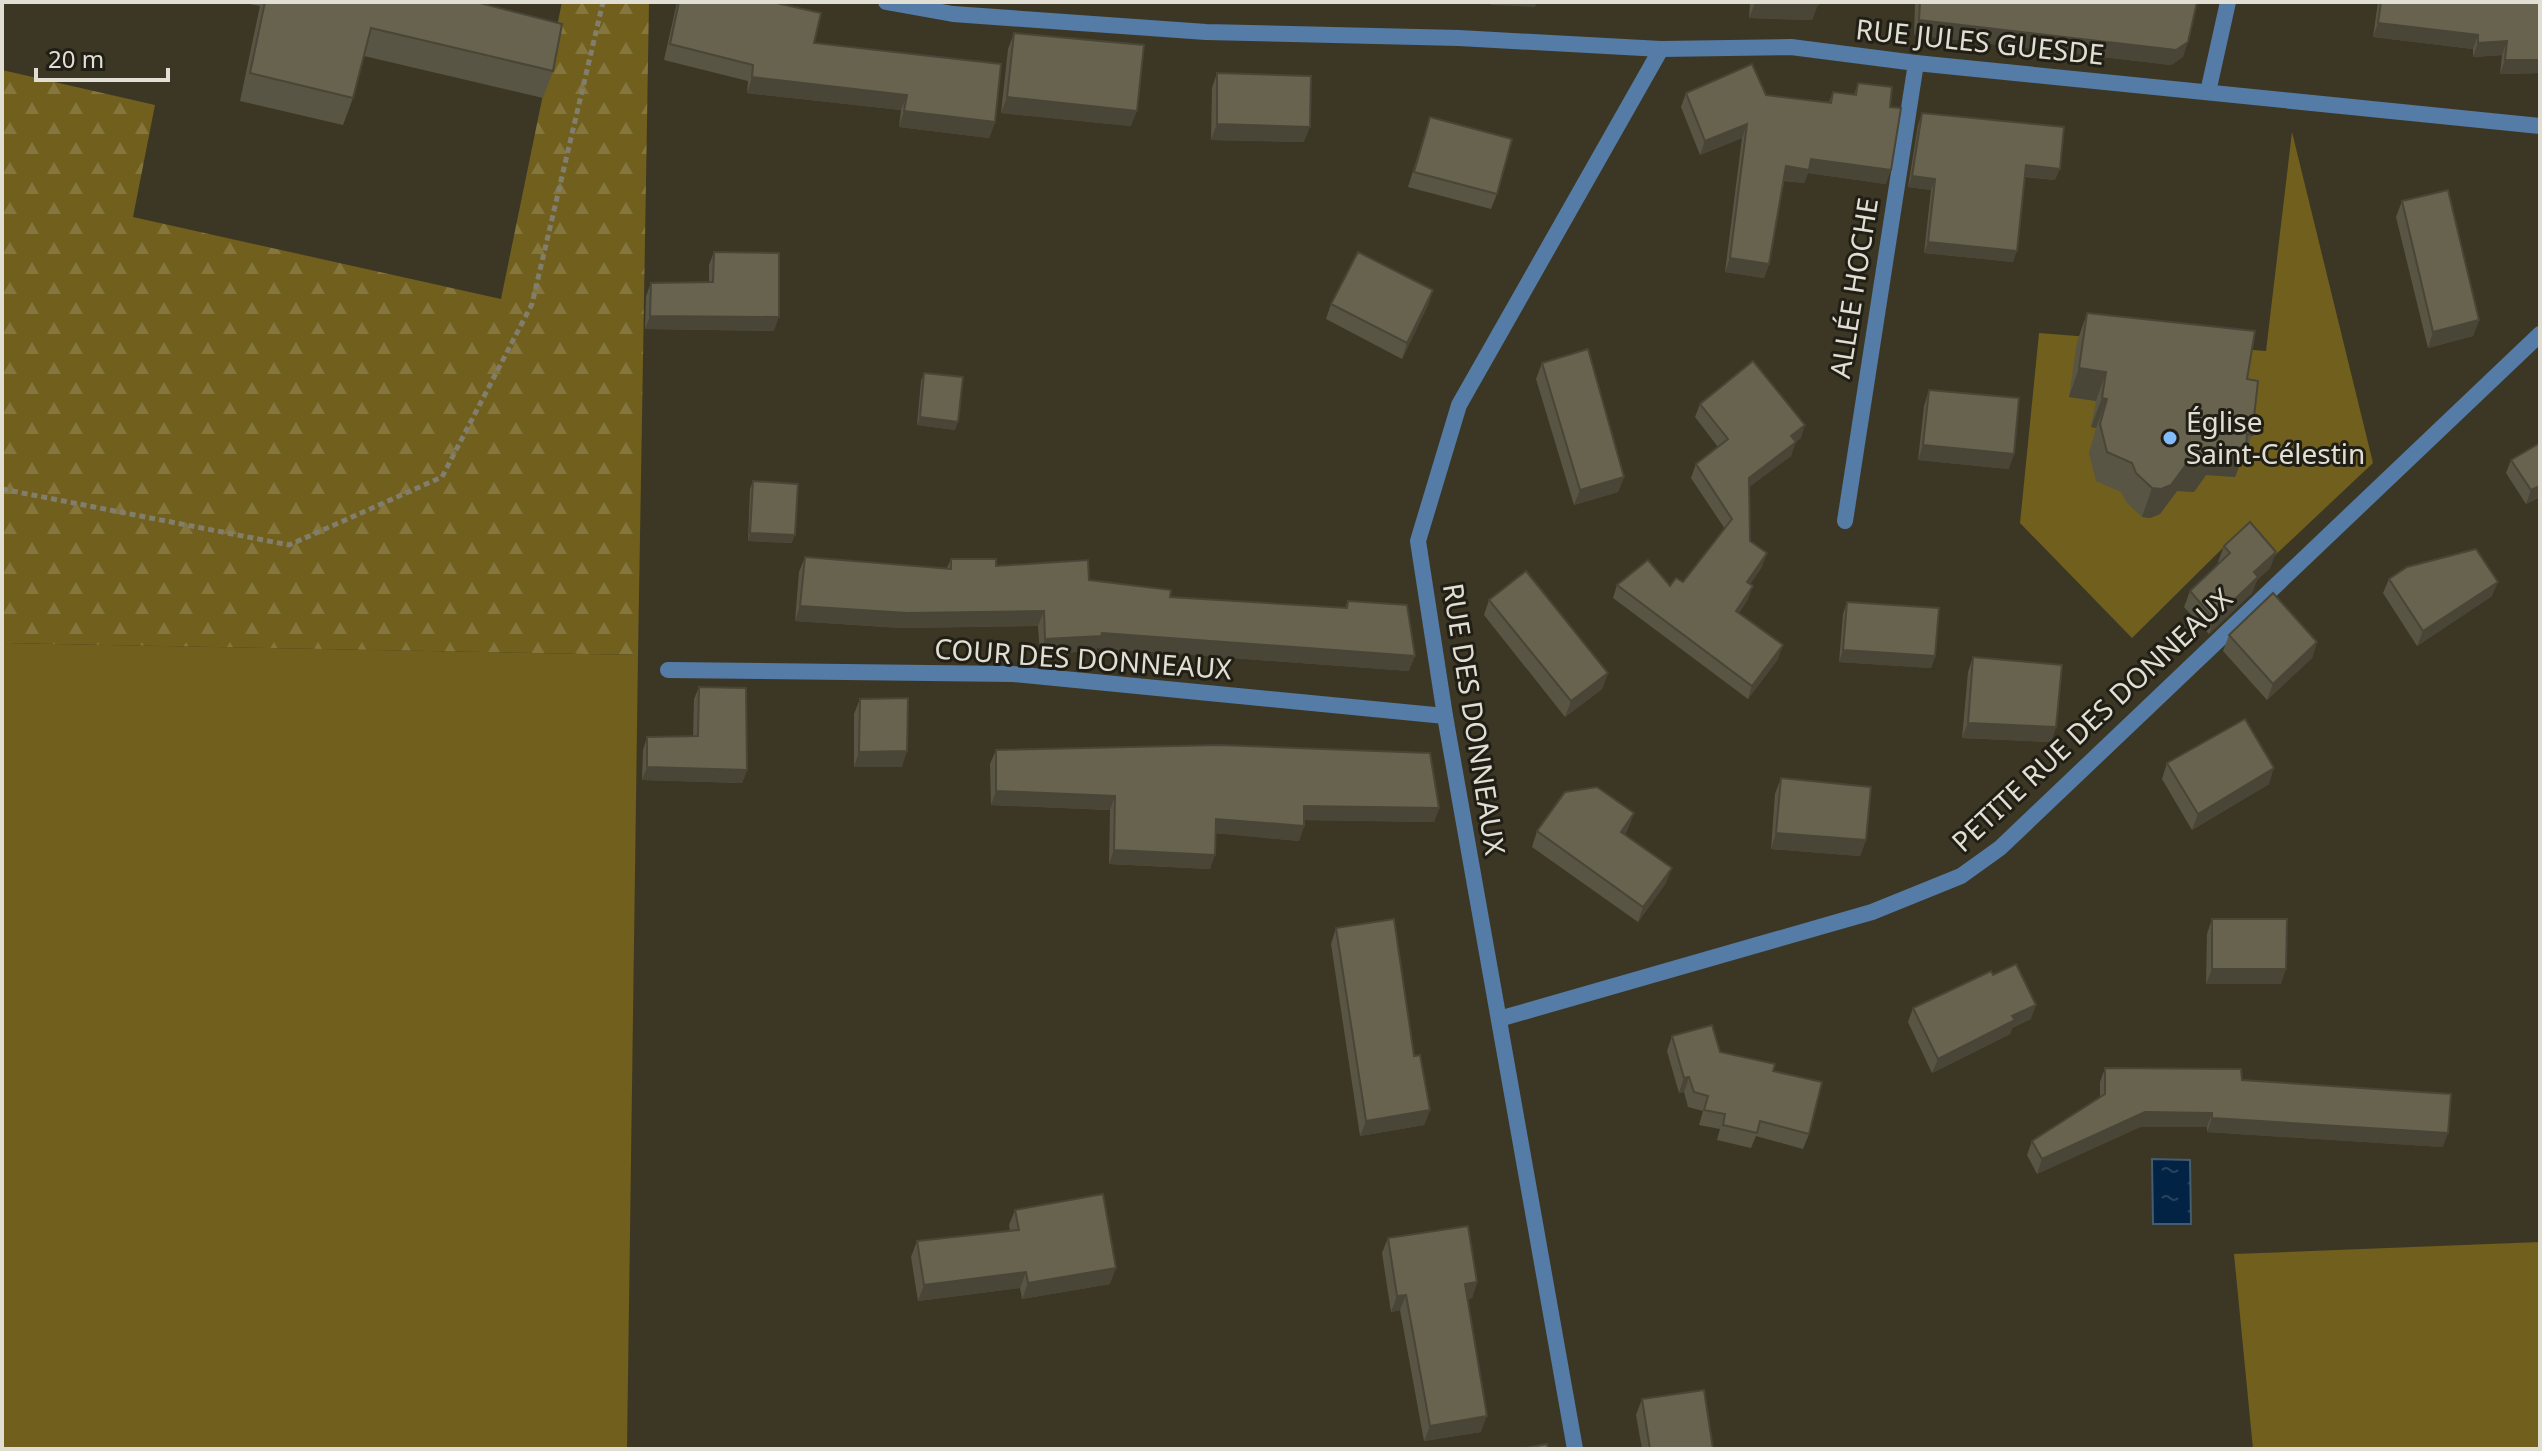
<svg xmlns="http://www.w3.org/2000/svg" width="2542" height="1451" font-family="'Noto Sans',sans-serif">
	<style>
		.grass { fill: #705f1d }
		.forest { fill: url(#forest-firs) }
		.water { fill: url(#water-ripples); stroke: #455b6e; stroke-width: 2 }
		.lines { fill: none; stroke-linecap: round; stroke-linejoin: round }
		.path { stroke: #827e6e; stroke-width: 5; stroke-dasharray: 6 4; stroke-linecap: butt }
		.minor { stroke: #547ca7; stroke-width: 16 }
		.wall { fill: #595544 }
		.shaded-wall { fill: #494537 }
		.building { fill: #68634f; stroke: #494537; stroke-width: 2 }
		.poi-dot { fill: #83bcfa; stroke: #211e16; stroke-width: 3 }
		.labels { text-anchor: middle; stroke-width: 6; stroke-linejoin: round; paint-order: stroke }
		.street-label { font-size: 28px; fill: #e1ded3; stroke: #211e16 }
		.poi-label { font-size: 28px; fill: #e1ded3; stroke: #211e16; text-anchor: start }
	</style>
	<defs>
		<pattern id="forest-firs" width="22" height="20" patternUnits="userSpaceOnUse" patternTransform="scale(2)"><rect width="22" height="20" fill="#705f1d"/><path d="M5 1l3.5 6h-7zM16 11l3.5 6h-7z" fill="#84763d"/></pattern>
		<pattern id="water-ripples" width="26" height="14" patternUnits="userSpaceOnUse" patternTransform="scale(2)"><rect width="26" height="14" fill="#022343"/><path d="M2 4q2-2 4 0t4 0M15 11q2-2 4 0t4 0" fill="none" stroke="#27425d"/></pattern>
	</defs>
	<rect width="100%" height="100%" fill="#3c3724"/>
	<g class="grass">
		<polygon points="2292,132 2373,463 2271,559 2241,530 2132,638 2020,523 2039,333 2266,351"/>
		<polygon points="2,643 638,655 627,1449 2,1449"/>
		<polygon points="2540,1242 2540,1449 2253,1449 2234,1254"/>
	</g>
	<polygon class="forest" points="562,2 649,2 638,655 2,643 2,70 155,105 133,217 501,299"/>
	<polygon class="water" points="2152,1159 2190,1160 2191,1224 2153,1224"/>
	<g class="lines">
		<polyline class="path" points="2,489 289,545 442,477 532,304 603,2"/>
		<g class="minor">
			<polyline points="886,2 953,14 1206,32 1459,38 1661,49 1791,47 1916,63 2540,126"/>
			<polyline points="2208,92 2228,2"/>
			<polyline points="1845,521 1916,63"/>
			<polyline points="668,670 1013,674 1445,716"/>
			<polyline points="1499,1019 1872,912 1961,876 2000,848 2540,334"/>
			<polyline points="1575,1449 1445,716 1418,541 1459,405 1661,49"/>
		</g>
	</g>
	<g class="wall">
		<polygon points="240,2 476,2 553,71 543,98 364,56 353,98 343,125 240,101 260,6"/>
		<polygon points="677,2 772,2 814,43 995,122 989,138 899,127 901,110 747,93 748,81 664,60"/>
		<polygon points="1750,2 1818,2 1812,20 1749,18"/>
		<polygon points="1915,2 2197,2 2183,57 2171,65 1914,35"/>
		<polygon points="2378,2 2540,2 2540,73 2500,74 2502,55 2473,57 2473,49 2373,37"/>
		<polygon points="1014,33 1131,126 1001,113 1008,49"/>
		<polygon points="1217,73 1304,142 1211,140 1212,88"/>
		<polygon points="1858,83 1890,107 1886,184 1808,173 1804,183 1784,181 1769,264 1764,278 1725,272 1742,138 1700,155 1681,107 1686,93 1766,95 1829,102 1833,92 1854,95"/>
		<polygon points="1922,113 2055,180 2025,177 2013,262 1924,253 1931,190 1908,187 1918,125"/>
		<polygon points="1430,117 1497,194 1491,209 1408,187"/>
		<polygon points="2402,201 2479,320 2473,336 2428,348 2396,217"/>
		<polygon points="714,252 774,331 645,329 646,296 651,283 709,282 709,265"/>
		<polygon points="1433,290 1428,305 1402,359 1326,319 1331,304"/>
		<polygon points="2087,313 2247,379 2252,435 2235,477 2206,475 2194,492 2177,491 2160,514 2150,518 2142,517 2126,502 2121,492 2096,481 2089,453 2096,428 2091,427 2096,401 2069,397 2077,342"/>
		<polygon points="1542,363 1624,477 1618,492 1574,505 1536,379"/>
		<polygon points="924,373 955,430 917,425 921,381"/>
		<polygon points="1929,390 2009,469 1918,460 1924,406"/>
		<polygon points="1700,404 1801,438 1795,442 1791,456 1749,487 1750,541 1762,567 1750,584 1748,599 1739,613 1778,659 1748,699 1613,598 1617,585 1670,586 1683,582 1725,529 1691,478 1696,464 1718,447 1695,417"/>
		<polygon points="2511,460 2540,497 2526,504 2506,473"/>
		<polygon points="753,481 792,543 748,541 750,489"/>
		<polygon points="2224,546 2276,552 2270,568 2257,580 2252,593 2209,634 2184,607 2190,591 2219,563 2218,562"/>
		<polygon points="805,557 947,568 951,559 1089,580 1170,597 1345,608 1348,601 1409,671 1097,648 1096,651 1040,654 1038,626 901,628 795,621 799,572"/>
		<polygon points="2389,579 2492,596 2417,646 2383,593"/>
		<polygon points="1489,600 1608,673 1602,689 1565,717 1484,615"/>
		<polygon points="1847,602 1935,656 1931,668 1839,662 1843,614"/>
		<polygon points="2229,635 2317,642 2312,658 2267,700 2223,651"/>
		<polygon points="1973,657 2056,727 2051,742 1962,738 1968,672"/>
		<polygon points="699,687 747,770 742,783 642,780 643,750 647,737 693,737 694,699"/>
		<polygon points="860,699 902,767 854,767 854,714"/>
		<polygon points="996,750 1439,808 1434,822 1304,820 1304,826 1299,841 1216,833 1210,869 1109,864 1110,810 991,805 990,764"/>
		<polygon points="2167,763 2269,784 2192,830 2162,779"/>
		<polygon points="1781,778 1866,840 1860,856 1771,849 1775,794"/>
		<polygon points="1634,813 1628,828 1625,834 1666,883 1638,922 1532,847 1537,831"/>
		<polygon points="2212,919 2281,984 2206,984 2207,934"/>
		<polygon points="1336,928 1414,1056 1430,1110 1424,1125 1360,1136 1331,944"/>
		<polygon points="1993,975 2031,1019 2012,1028 2010,1034 1932,1073 1908,1022 1913,1008"/>
		<polygon points="1672,1036 1773,1071 1809,1134 1803,1149 1756,1136 1751,1148 1717,1140 1720,1129 1699,1125 1703,1111 1688,1107 1684,1092 1679,1093 1667,1051"/>
		<polygon points="2105,1068 2242,1080 2443,1147 2207,1132 2207,1127 2140,1127 2037,1174 2027,1155 2032,1141 2100,1097 2100,1082"/>
		<polygon points="1015,1210 1110,1284 1022,1299 1020,1288 918,1301 911,1257 917,1241 1010,1231 1009,1225"/>
		<polygon points="1388,1238 1477,1282 1472,1298 1468,1299 1481,1432 1424,1441 1400,1310 1391,1312 1382,1253"/>
		<polygon points="1642,1399 1713,1449 1642,1449 1636,1415"/>
	</g>
	<g class="shaded-wall">
		<polygon points="1491,2 1537,2 1535,7 1490,5"/>
		<polygon points="1755,3 1818,5 1812,20 1749,18"/>
		<polygon points="1919,20 2188,42 2183,57 2171,65 1914,35"/>
		<polygon points="2378,23 2478,35 2473,49 2373,37"/>
		<polygon points="2507,41 2502,55 2473,57 2478,43"/>
		<polygon points="2505,60 2540,60 2540,73 2500,74"/>
		<polygon points="752,77 907,95 901,110 747,93"/>
		<polygon points="1007,97 1137,111 1131,126 1001,113"/>
		<polygon points="904,111 995,122 989,138 899,127"/>
		<polygon points="1217,124 1310,127 1304,142 1211,140"/>
		<polygon points="1747,124 1742,138 1700,155 1705,141"/>
		<polygon points="1811,159 1891,170 1886,184 1808,173 1804,183 1781,180 1786,166"/>
		<polygon points="2026,165 2060,169 2055,180 2022,176"/>
		<polygon points="1912,176 1935,179 1931,190 1908,187"/>
		<polygon points="1928,242 2017,251 2013,262 1924,253"/>
		<polygon points="1730,258 1769,264 1764,278 1725,272"/>
		<polygon points="1433,290 1428,305 1402,359 1407,343"/>
		<polygon points="650,316 779,317 774,331 645,329"/>
		<polygon points="2479,320 2473,336 2428,348 2433,332"/>
		<polygon points="2079,368 2106,372 2096,401 2069,397"/>
		<polygon points="2102,398 2107,399 2096,428 2091,427"/>
		<polygon points="920,417 958,422 955,430 917,425"/>
		<polygon points="1805,425 1801,438 1786,450 1791,436"/>
		<polygon points="1796,442 1791,456 1744,491 1749,478"/>
		<polygon points="1923,445 2014,454 2009,469 1918,460"/>
		<polygon points="2217,446 2246,448 2235,477 2206,475 2194,492 2177,491 2160,514 2150,518 2142,517 2152,488 2188,462"/>
		<polygon points="1624,477 1618,492 1574,505 1580,490"/>
		<polygon points="2540,486 2540,497 2526,504 2531,490"/>
		<polygon points="750,533 795,535 792,543 748,541"/>
		<polygon points="2276,552 2270,568 2257,580 2252,593 2209,634 2214,619 2254,572"/>
		<polygon points="1767,553 1762,567 1742,595 1747,582"/>
		<polygon points="2498,582 2492,596 2417,646 2423,631"/>
		<polygon points="1753,586 1748,599 1732,624 1736,611"/>
		<polygon points="800,606 1044,611 1038,626 901,628 795,621"/>
		<polygon points="1102,633 1415,656 1409,671 1097,648 1096,651 1040,654 1045,639"/>
		<polygon points="2317,642 2312,658 2267,700 2273,684"/>
		<polygon points="1783,645 1778,659 1748,699 1752,686"/>
		<polygon points="1843,650 1935,656 1931,668 1839,662"/>
		<polygon points="1608,673 1602,689 1565,717 1571,701"/>
		<polygon points="1968,723 2056,727 2051,742 1962,738"/>
		<polygon points="907,751 902,767 854,767 859,752"/>
		<polygon points="647,767 747,770 742,783 642,780"/>
		<polygon points="2274,768 2269,784 2192,830 2198,814"/>
		<polygon points="996,791 1115,796 1110,810 991,805"/>
		<polygon points="1304,806 1439,808 1434,822 1299,820"/>
		<polygon points="1634,813 1628,828 1616,847 1621,832"/>
		<polygon points="1216,819 1304,826 1299,841 1211,833"/>
		<polygon points="1776,833 1866,840 1860,856 1771,849"/>
		<polygon points="1114,850 1215,855 1210,869 1109,864"/>
		<polygon points="1672,868 1666,883 1638,922 1643,907"/>
		<polygon points="2212,969 2286,969 2281,984 2206,984"/>
		<polygon points="2036,1005 2031,1019 2012,1028 2010,1034 1932,1073 1938,1059 2012,1016"/>
		<polygon points="1689,1077 1684,1092 1679,1093 1684,1078"/>
		<polygon points="1430,1110 1424,1125 1360,1136 1366,1121"/>
		<polygon points="2145,1112 2212,1113 2207,1127 2140,1127 2037,1174 2042,1159"/>
		<polygon points="2212,1118 2448,1133 2443,1147 2207,1132"/>
		<polygon points="1116,1268 1110,1284 1022,1299 1028,1283"/>
		<polygon points="1026,1272 1020,1288 918,1301 924,1285"/>
		<polygon points="1477,1282 1472,1298 1460,1300 1465,1284"/>
		<polygon points="1406,1295 1400,1310 1391,1312 1397,1296"/>
		<polygon points="1487,1416 1481,1432 1424,1441 1430,1426"/>
	</g>
	<g class="building">
		<polygon points="265,2 476,2 562,24 553,71 371,28 353,98 250,73"/>
		<polygon points="679,2 772,2 821,13 814,43 1001,64 995,122 904,111 907,95 752,77 753,65 670,44"/>
		<polygon points="1755,2 1818,2 1818,5"/>
		<polygon points="1920,2 2197,2 2188,42 2176,50 1919,20"/>
		<polygon points="2381,2 2540,2 2540,60 2505,60 2507,41 2478,43 2478,35 2378,23"/>
		<polygon points="1014,33 1144,45 1137,111 1007,97"/>
		<polygon points="1752,64 1766,95 1831,103 1833,92 1856,95 1858,83 1892,87 1890,107 1901,108 1891,170 1811,159 1809,170 1786,166 1769,264 1730,258 1747,124 1705,141 1686,93"/>
		<polygon points="1217,73 1311,76 1310,127 1217,124"/>
		<polygon points="1922,113 2064,127 2060,169 2026,165 2017,251 1928,242 1935,179 1912,176"/>
		<polygon points="1430,117 1512,139 1497,194 1414,172"/>
		<polygon points="2448,190 2479,320 2433,332 2402,201"/>
		<polygon points="714,252 779,253 779,317 650,316 651,283 713,282"/>
		<polygon points="1358,252 1433,290 1407,343 1331,304"/>
		<polygon points="2087,313 2255,331 2247,379 2258,381 2252,435 2247,434 2246,448 2217,446 2205,463 2188,462 2171,485 2161,489 2152,488 2136,473 2132,463 2107,452 2100,424 2107,399 2102,398 2106,372 2079,368"/>
		<polygon points="1588,349 1624,477 1580,490 1542,363"/>
		<polygon points="1753,361 1805,425 1791,436 1796,442 1749,478 1750,541 1767,553 1747,582 1753,586 1736,611 1783,645 1752,686 1617,585 1648,560 1670,586 1676,578 1683,582 1732,519 1696,464 1728,439 1700,404"/>
		<polygon points="924,373 963,377 958,422 920,417"/>
		<polygon points="1929,390 2019,398 2014,454 1923,445"/>
		<polygon points="2540,443 2540,486 2531,490 2511,460"/>
		<polygon points="753,481 798,484 795,535 750,533"/>
		<polygon points="2250,522 2276,552 2254,572 2258,577 2214,619 2190,591 2230,553 2224,546"/>
		<polygon points="2476,549 2498,582 2423,631 2389,579 2407,567"/>
		<polygon points="805,557 951,569 951,559 996,559 996,566 1088,560 1089,580 1171,590 1170,597 1347,608 1348,601 1407,605 1415,656 1102,633 1101,636 1045,639 1044,611 907,613 800,606"/>
		<polygon points="1526,571 1608,673 1571,701 1489,600"/>
		<polygon points="2273,593 2317,642 2273,684 2229,635"/>
		<polygon points="1847,602 1939,608 1935,656 1843,650"/>
		<polygon points="1973,657 2062,665 2056,727 1968,723"/>
		<polygon points="699,687 746,688 747,770 647,767 647,737 698,736"/>
		<polygon points="908,698 907,751 859,752 860,699"/>
		<polygon points="2245,719 2274,768 2198,814 2167,763"/>
		<polygon points="1220,745 1430,753 1439,808 1304,806 1304,826 1216,819 1215,855 1114,850 1115,796 996,791 996,750"/>
		<polygon points="1781,778 1871,787 1866,840 1776,833"/>
		<polygon points="1597,787 1634,813 1621,832 1672,868 1643,907 1537,831 1565,792"/>
		<polygon points="1394,919 1414,1056 1420,1055 1430,1110 1366,1121 1336,928"/>
		<polygon points="2212,919 2287,919 2286,969 2212,969"/>
		<polygon points="2016,964 2036,1005 2012,1016 2015,1020 1938,1059 1913,1008 1991,971 1993,975"/>
		<polygon points="1712,1025 1720,1052 1775,1064 1773,1071 1822,1082 1809,1134 1760,1121 1757,1133 1723,1125 1725,1114 1704,1110 1708,1096 1694,1092 1689,1077 1684,1078 1672,1036"/>
		<polygon points="2105,1068 2241,1069 2242,1080 2451,1094 2448,1133 2212,1118 2212,1113 2145,1112 2042,1159 2032,1141 2105,1094"/>
		<polygon points="1103,1194 1116,1268 1028,1283 1026,1272 924,1285 917,1241 1019,1230 1015,1210"/>
		<polygon points="1468,1226 1477,1282 1465,1284 1487,1416 1430,1426 1406,1295 1397,1296 1388,1238"/>
		<polygon points="1704,1390 1713,1449 1650,1449 1642,1399"/>
		<polygon points="1547,1444 1548,1449 1520,1449"/>
	</g>
	<circle class="poi-dot" cx="2170" cy="438" r="8"/>
	<g class="labels">
		<g class="street-label">
			<text transform="translate(1980 42) rotate(6)" y="10">RUE JULES GUESDE</text>
			<text transform="translate(1854 288) rotate(-81)" y="10">ALLÉE HOCHE</text>
			<text transform="translate(1083 659) rotate(4)" y="10">COUR DES DONNEAUX</text>
			<text transform="translate(1474 719) rotate(81)" y="10">RUE DES DONNEAUX</text>
			<text transform="translate(2092 720) rotate(-43)" y="10">PETITE RUE DES DONNEAUX</text>
		</g>
		<g class="poi-label">
			<text x="2186" y="432">Église<tspan x="2186" dy="32">Saint-Célestin</tspan></text>
		</g>
	</g>
	<rect width="2542" height="1451" fill="none" stroke="#e1ded3" stroke-width="8"/>
	<path d="M36 68v12h132v-12" fill="none" stroke="#e1ded3" stroke-width="4"/>
	<text x="48" y="68" font-size="24" fill="#e1ded3" stroke="#211e16" stroke-width="6" paint-order="stroke">20 m</text>
</svg>
